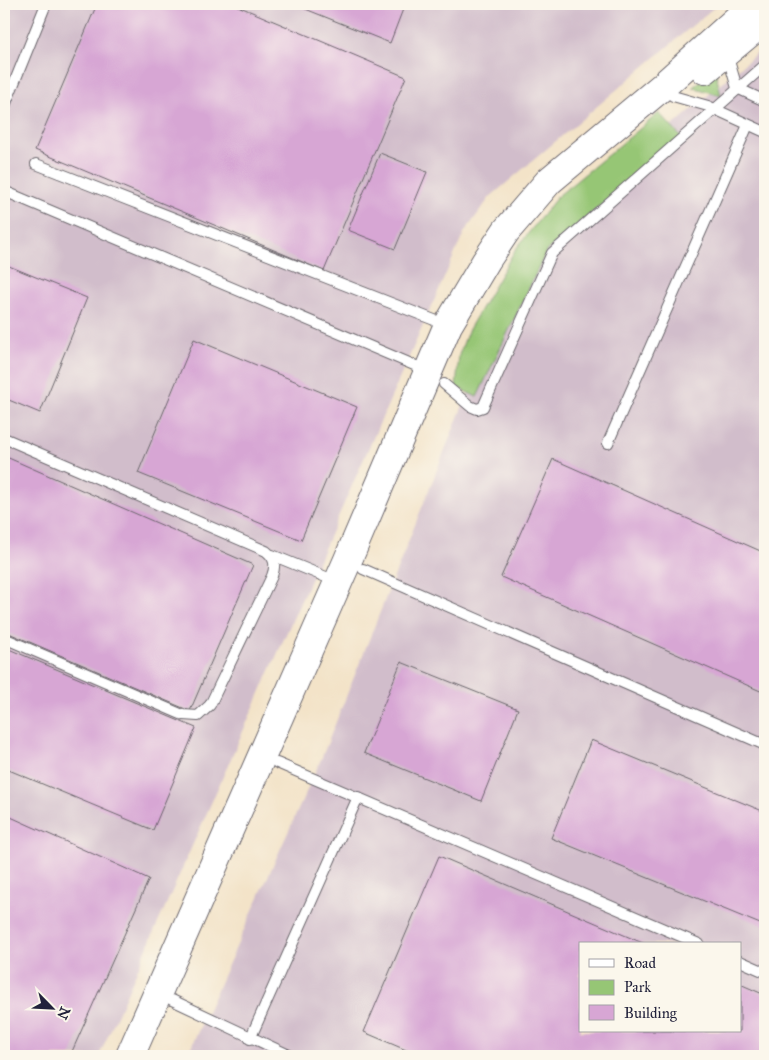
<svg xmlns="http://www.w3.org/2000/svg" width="769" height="1060" font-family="'IM FELL Great Primer',serif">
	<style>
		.industrial { fill: #d1bdcb; fill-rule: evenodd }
		.green { fill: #96c675; stroke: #5c7458 }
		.building { fill: #d7a6d4 }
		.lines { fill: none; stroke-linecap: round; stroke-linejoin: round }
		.service-casing { stroke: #6b666c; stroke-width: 12 }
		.secondary-casing { stroke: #6b666c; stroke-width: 30 }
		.service { stroke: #fff; stroke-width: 10 }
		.secondary { stroke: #fff; stroke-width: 28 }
	</style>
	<rect width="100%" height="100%" fill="#fbf7ec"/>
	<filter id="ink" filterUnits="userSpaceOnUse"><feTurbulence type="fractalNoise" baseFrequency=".02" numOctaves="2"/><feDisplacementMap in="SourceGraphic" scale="10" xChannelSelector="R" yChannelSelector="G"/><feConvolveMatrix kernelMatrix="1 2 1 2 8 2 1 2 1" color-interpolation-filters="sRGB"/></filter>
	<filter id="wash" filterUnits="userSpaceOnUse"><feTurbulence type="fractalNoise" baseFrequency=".0096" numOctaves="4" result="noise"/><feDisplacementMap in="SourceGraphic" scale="20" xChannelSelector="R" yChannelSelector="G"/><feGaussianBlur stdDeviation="1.12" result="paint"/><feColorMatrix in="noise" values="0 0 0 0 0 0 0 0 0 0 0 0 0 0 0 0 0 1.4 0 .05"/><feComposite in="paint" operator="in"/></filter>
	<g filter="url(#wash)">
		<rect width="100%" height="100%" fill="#f3e3c8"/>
		<g class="industrial">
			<polygon points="4,4 718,4 490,197 464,233 99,1056 4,1056"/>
			<path d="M 765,46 L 765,1056 L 187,1056 L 322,757 L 465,400 L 528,262 L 572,213 ZM 580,944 L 740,944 L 740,1031 L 580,1031 Z"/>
		</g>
		<g class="green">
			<polygon points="715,69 721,96 693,87"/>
			<polygon points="659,113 682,138 547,250 477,397 456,387 459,355 468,331 515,250 558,196"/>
		</g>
		<g id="blocks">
			<g class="building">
				<polygon points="97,4 233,4 406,77 324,271 35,150"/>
				<polygon points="293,4 405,4 390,43"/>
				<polygon points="380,153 427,172 395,249 348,230"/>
				<polygon points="4,264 87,298 40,413 4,398"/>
				<polygon points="194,339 357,407 301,540 138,473"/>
				<polygon points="4,456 253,565 190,711 4,631"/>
				<polygon points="553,459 765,553 765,693 501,577"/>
				<polygon points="4,647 196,728 153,830 4,768"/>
				<polygon points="401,662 518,709 481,801 364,753"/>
				<polygon points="591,740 765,812 765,926 551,838"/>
				<polygon points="4,814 149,879 70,1056 4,1056"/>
				<polygon points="439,856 645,944 580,944 580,1031 740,1031 740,984 765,995 765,1056 420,1056 364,1032"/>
			</g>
		</g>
	</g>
	<g filter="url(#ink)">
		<use href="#blocks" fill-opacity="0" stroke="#6b666c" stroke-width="1"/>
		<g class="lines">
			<g class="service-casing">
				<g id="service">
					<polyline points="727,54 737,88 765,101"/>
					<polyline points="673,96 708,106 765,132"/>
					<polyline points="4,108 46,4"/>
					<polyline points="36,164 447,325"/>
					<polyline points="4,191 428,371"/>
					<polyline points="444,384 470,406 477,409 483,407 552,253 765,65"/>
					<path d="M 4,438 L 266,551 C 275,558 276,565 272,576 L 210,705 L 198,716 L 183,715 L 4,638"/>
					<polyline points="608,443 748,125"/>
					<polyline points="272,555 338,582"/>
					<polyline points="363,569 765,745"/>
					<polyline points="277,763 699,944"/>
					<polyline points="740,961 765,972"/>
					<polyline points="172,1000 291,1056"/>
					<polyline points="250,1039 358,797"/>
				</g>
			</g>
			<g class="secondary-casing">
				<g id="secondary">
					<polyline points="705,70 765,20"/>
					<polyline points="130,1056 347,562 448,325 486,261 506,231 549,181 663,86 754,4"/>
				</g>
			</g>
			<use href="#service" class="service"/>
			<use href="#secondary" class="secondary"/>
		</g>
	</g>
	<rect width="769" height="1060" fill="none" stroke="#fbf7ec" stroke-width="20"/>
	<rect x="579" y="942" width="162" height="90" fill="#fbf7ec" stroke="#a4a2a5"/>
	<rect x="589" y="959" width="25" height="8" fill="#ffffff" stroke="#a4a2a5"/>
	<text x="624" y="968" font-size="15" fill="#22223b">Road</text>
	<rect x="589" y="980" width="25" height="15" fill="#96c675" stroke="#a4a2a5"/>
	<text x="624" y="992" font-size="15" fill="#22223b">Park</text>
	<rect x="589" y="1005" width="25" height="15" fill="#d7a6d4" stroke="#a4a2a5"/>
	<text x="624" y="1018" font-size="15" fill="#22223b">Building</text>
	<g transform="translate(52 1008) rotate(114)" stroke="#fbf7ec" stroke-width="4" paint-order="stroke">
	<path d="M0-4L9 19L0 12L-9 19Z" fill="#22223b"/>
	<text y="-8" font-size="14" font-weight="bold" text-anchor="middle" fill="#22223b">N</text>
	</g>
</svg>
